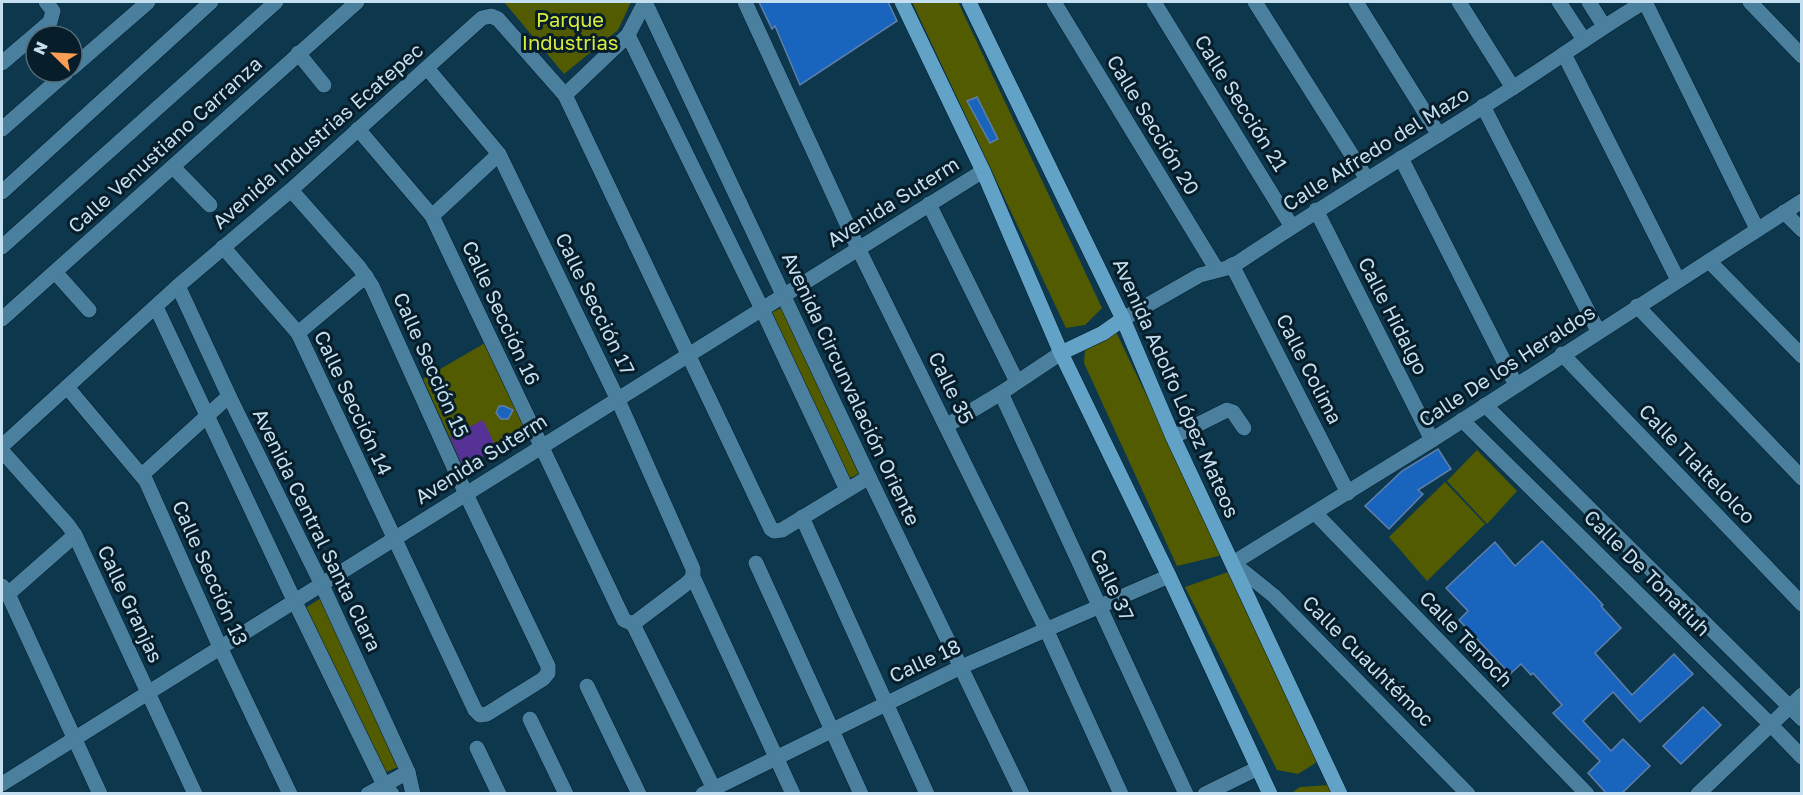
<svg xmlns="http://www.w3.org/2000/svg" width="1803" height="795" font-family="'Golos Text',sans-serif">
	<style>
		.green { fill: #535b00 }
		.water { fill: #563196 }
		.building { fill: #1965be; stroke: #607fa9; stroke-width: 1.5 }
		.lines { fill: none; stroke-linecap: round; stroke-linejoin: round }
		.minor-casing { stroke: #021d2c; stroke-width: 16 }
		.major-casing { stroke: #021d2c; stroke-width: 16 }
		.minor { stroke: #4a7f9d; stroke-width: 15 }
		.major { stroke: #62a2c7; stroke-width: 15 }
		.labels { text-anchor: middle; stroke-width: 6; stroke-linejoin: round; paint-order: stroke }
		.park-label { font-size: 20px; fill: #d9ec3e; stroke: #071d29 }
		.street-label { font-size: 20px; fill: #c4dff0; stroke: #071d29 }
	</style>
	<rect width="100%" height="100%" fill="#0d374c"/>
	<g class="green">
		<polygon points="504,2 631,2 618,30 564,74"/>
		<polygon points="912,2 958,2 1102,308 1085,325 1066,328"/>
		<polygon points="783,307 860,473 848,479 769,314"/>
		<polygon points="1116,332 1223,555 1177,566 1084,363 1086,337"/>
		<polygon points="485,343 527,433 463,467 423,379"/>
		<polygon points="1477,450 1517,491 1487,524 1447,481"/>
		<polygon points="1445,482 1485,524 1427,581 1389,537"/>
		<polygon points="1231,571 1317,762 1298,774 1277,770 1185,587"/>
		<polygon points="321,598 400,766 384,773 304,609"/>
		<polygon points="1329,785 1332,794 1290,794 1300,787"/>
	</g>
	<polygon class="water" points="483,420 497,449 463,467 450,437"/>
	<g class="building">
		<polygon points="759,2 888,2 897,21 800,85 775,26 772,29"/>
		<polygon points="977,97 998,139 990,143 967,101"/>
		<polygon points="499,406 504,406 513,410 508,419 501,419 496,413"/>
		<polygon points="1438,449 1451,469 1418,490 1423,494 1389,529 1365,506 1402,471"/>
		<polygon points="1542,541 1594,595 1603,605 1601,606 1621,628 1595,653 1632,695 1674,654 1693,674 1640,722 1613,692 1583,721 1611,751 1623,739 1650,766 1621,794 1607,794 1588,773 1600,761 1553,713 1562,705 1533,673 1531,675 1521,664 1510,674 1459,620 1468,611 1446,588 1495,542 1515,566"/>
		<polygon points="1703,707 1721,725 1681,764 1663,746"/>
	</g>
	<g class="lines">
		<g class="minor-casing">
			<g id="minor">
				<polyline points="645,2 869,477 1022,794"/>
				<polyline points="745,2 858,248 1046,629 1121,794"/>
				<polyline points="1054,2 1217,270"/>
				<polyline points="1154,2 1292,227"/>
				<polyline points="1255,2 1367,179"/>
				<polyline points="1356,2 1439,135"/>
				<polyline points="1459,2 1513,88"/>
				<polyline points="1559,2 1584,40"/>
				<polyline points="1589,2 1604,26"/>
				<polyline points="1645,2 1757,229"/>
				<polyline points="1750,2 1802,56"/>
				<polyline points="628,35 762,309 847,490"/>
				<polyline points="298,53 324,85"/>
				<polyline points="1564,54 1678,280"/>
				<polyline points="2,63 50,22 53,11 46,2"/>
				<polyline points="72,68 148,2"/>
				<polyline points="427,68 499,154 618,400 693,569 693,577 793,794"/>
				<polyline points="565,95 628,35 645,2"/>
				<polyline points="1483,106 1598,331"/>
				<polyline points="2,129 67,72"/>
				<polyline points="358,129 432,216 624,620 633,624"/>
				<polyline points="1401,158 1516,385"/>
				<polyline points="173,167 210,205"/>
				<polyline points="2,192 211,2"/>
				<polyline points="929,204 1017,382"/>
				<polyline points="1316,210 1432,440"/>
				<polyline points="1784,212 1802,230"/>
				<polyline points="432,216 499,154"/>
				<polyline points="2,247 276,2"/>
				<polyline points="223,247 298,333 475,710 480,715 487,714 543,679 548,673 548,666 466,494 372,286 359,267 291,190"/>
				<polyline points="1709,261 1802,356"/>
				<polyline points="1232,265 1348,493"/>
				<polyline points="55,272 89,310"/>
				<polyline points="178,286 229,396 321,583 408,772 413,794"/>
				<polyline points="1637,306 1802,478"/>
				<polyline points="156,307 294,600 384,785 392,794"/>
				<polyline points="2,319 357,2"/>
				<path d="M 1123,319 L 1200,275 L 1227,268 L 1239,262 C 1330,201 1423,146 1514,87 C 1558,59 1600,28 1644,2"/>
				<polyline points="298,333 366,276"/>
				<polyline points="1562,354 1802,604"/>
				<polyline points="67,387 146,481 220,647 290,794"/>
				<polyline points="1001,393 1186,794"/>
				<polyline points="1485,405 1802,719"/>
				<polyline points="1462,420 1770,724 1802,757"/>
				<polyline points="946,426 1001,393 1061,353"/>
				<polyline points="1173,437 1227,410 1233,412 1244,428"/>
				<polyline points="2,446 178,286 291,190 482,18 491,16 498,19 565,95 771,529 774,531 782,530 869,477"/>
				<polyline points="2,451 68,525 75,535 195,794"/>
				<polyline points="142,475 229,396"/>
				<polyline points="1315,513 1587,794"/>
				<polyline points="802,517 927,794"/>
				<polyline points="756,563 861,794"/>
				<polyline points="2,586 8,594 100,794"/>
				<polyline points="8,594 75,535"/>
				<polyline points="633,624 714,789"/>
				<polyline points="633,624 686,584 693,577"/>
				<polyline points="587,686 639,794"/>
				<polyline points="530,719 566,794"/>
				<polyline points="477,748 499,794"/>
				<polyline points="2,784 983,171"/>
				<polyline points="368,794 408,772"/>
				<polyline points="703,794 961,667 1169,576"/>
				<polyline points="1205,794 1258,768"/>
				<polyline points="1468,794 1274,596 1233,563 1432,440 1802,201"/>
				<polyline points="1698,794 1802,695"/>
			</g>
		</g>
		<g class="major-casing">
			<g id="major">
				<polyline points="902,2 983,171 1061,353 1169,576 1270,794"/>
				<polyline points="969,2 1123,319 1173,437 1340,794"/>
				<polyline points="1061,353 1103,333 1123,319"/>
			</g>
		</g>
		<use href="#minor" class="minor"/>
		<use href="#major" class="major"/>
	</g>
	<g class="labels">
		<g class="park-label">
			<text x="570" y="27">Parque<tspan x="570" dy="23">Industrias</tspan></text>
		</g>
		<g class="street-label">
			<text transform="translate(1241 103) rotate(58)" y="7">Calle Sección 21</text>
			<text transform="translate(1153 125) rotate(59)" y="7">Calle Sección 20</text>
			<text transform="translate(318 136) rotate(-41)" y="7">Avenida Industrias Ecatepec</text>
			<text transform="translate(165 145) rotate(-42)" y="7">Calle Venustiano Carranza</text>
			<text transform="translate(1376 149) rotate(-32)" y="7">Calle Alfredo del Mazo</text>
			<text transform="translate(893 202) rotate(-32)" y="7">Avenida Suterm</text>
			<text transform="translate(595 304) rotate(64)" y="7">Calle Sección 17</text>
			<text transform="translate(501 313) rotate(65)" y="7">Calle Sección 16</text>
			<text transform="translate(1393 316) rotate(63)" y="7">Calle Hidalgo</text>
			<text transform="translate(431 365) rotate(66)" y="7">Calle Sección 15</text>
			<text transform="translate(1507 366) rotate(-33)" y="7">Calle De los Heraldos</text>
			<text transform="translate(1309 369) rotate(63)" y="7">Calle Colima</text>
			<text transform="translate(951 388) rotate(64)" y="7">Calle 35</text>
			<text transform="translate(1176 388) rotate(66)" y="7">Avenida Adolfo López Mateos</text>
			<text transform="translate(851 389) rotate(65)" y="7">Avenida Circunvalación Oriente</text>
			<text transform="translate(353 403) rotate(65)" y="7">Calle Sección 14</text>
			<text transform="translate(481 459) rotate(-32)" y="7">Avenida Suterm</text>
			<text transform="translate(1697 464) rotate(46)" y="7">Calle Tlaltelolco</text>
			<text transform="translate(317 530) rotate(64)" y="7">Avenida Central Santa Clara</text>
			<text transform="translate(210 573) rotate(66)" y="7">Calle Sección 13</text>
			<text transform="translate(1647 573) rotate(45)" y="7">Calle De Tonatiuh</text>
			<text transform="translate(1112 585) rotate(65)" y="7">Calle 37</text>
			<text transform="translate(130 604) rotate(65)" y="7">Calle Granjas</text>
			<text transform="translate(1466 639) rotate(46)" y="7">Calle Tenoch</text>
			<text transform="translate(925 661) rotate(-25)" y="7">Calle 18</text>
			<text transform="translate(1368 661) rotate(45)" y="7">Calle Cuauhtémoc</text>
		</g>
	</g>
	<rect width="1803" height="795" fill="none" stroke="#c4dff0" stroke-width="6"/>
	<g transform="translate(54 54) rotate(294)"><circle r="28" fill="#071d29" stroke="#536b79" stroke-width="1.5"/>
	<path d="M0-4.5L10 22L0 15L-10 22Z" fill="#fc9d54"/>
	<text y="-9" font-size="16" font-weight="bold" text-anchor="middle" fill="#c4dff0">N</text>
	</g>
</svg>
